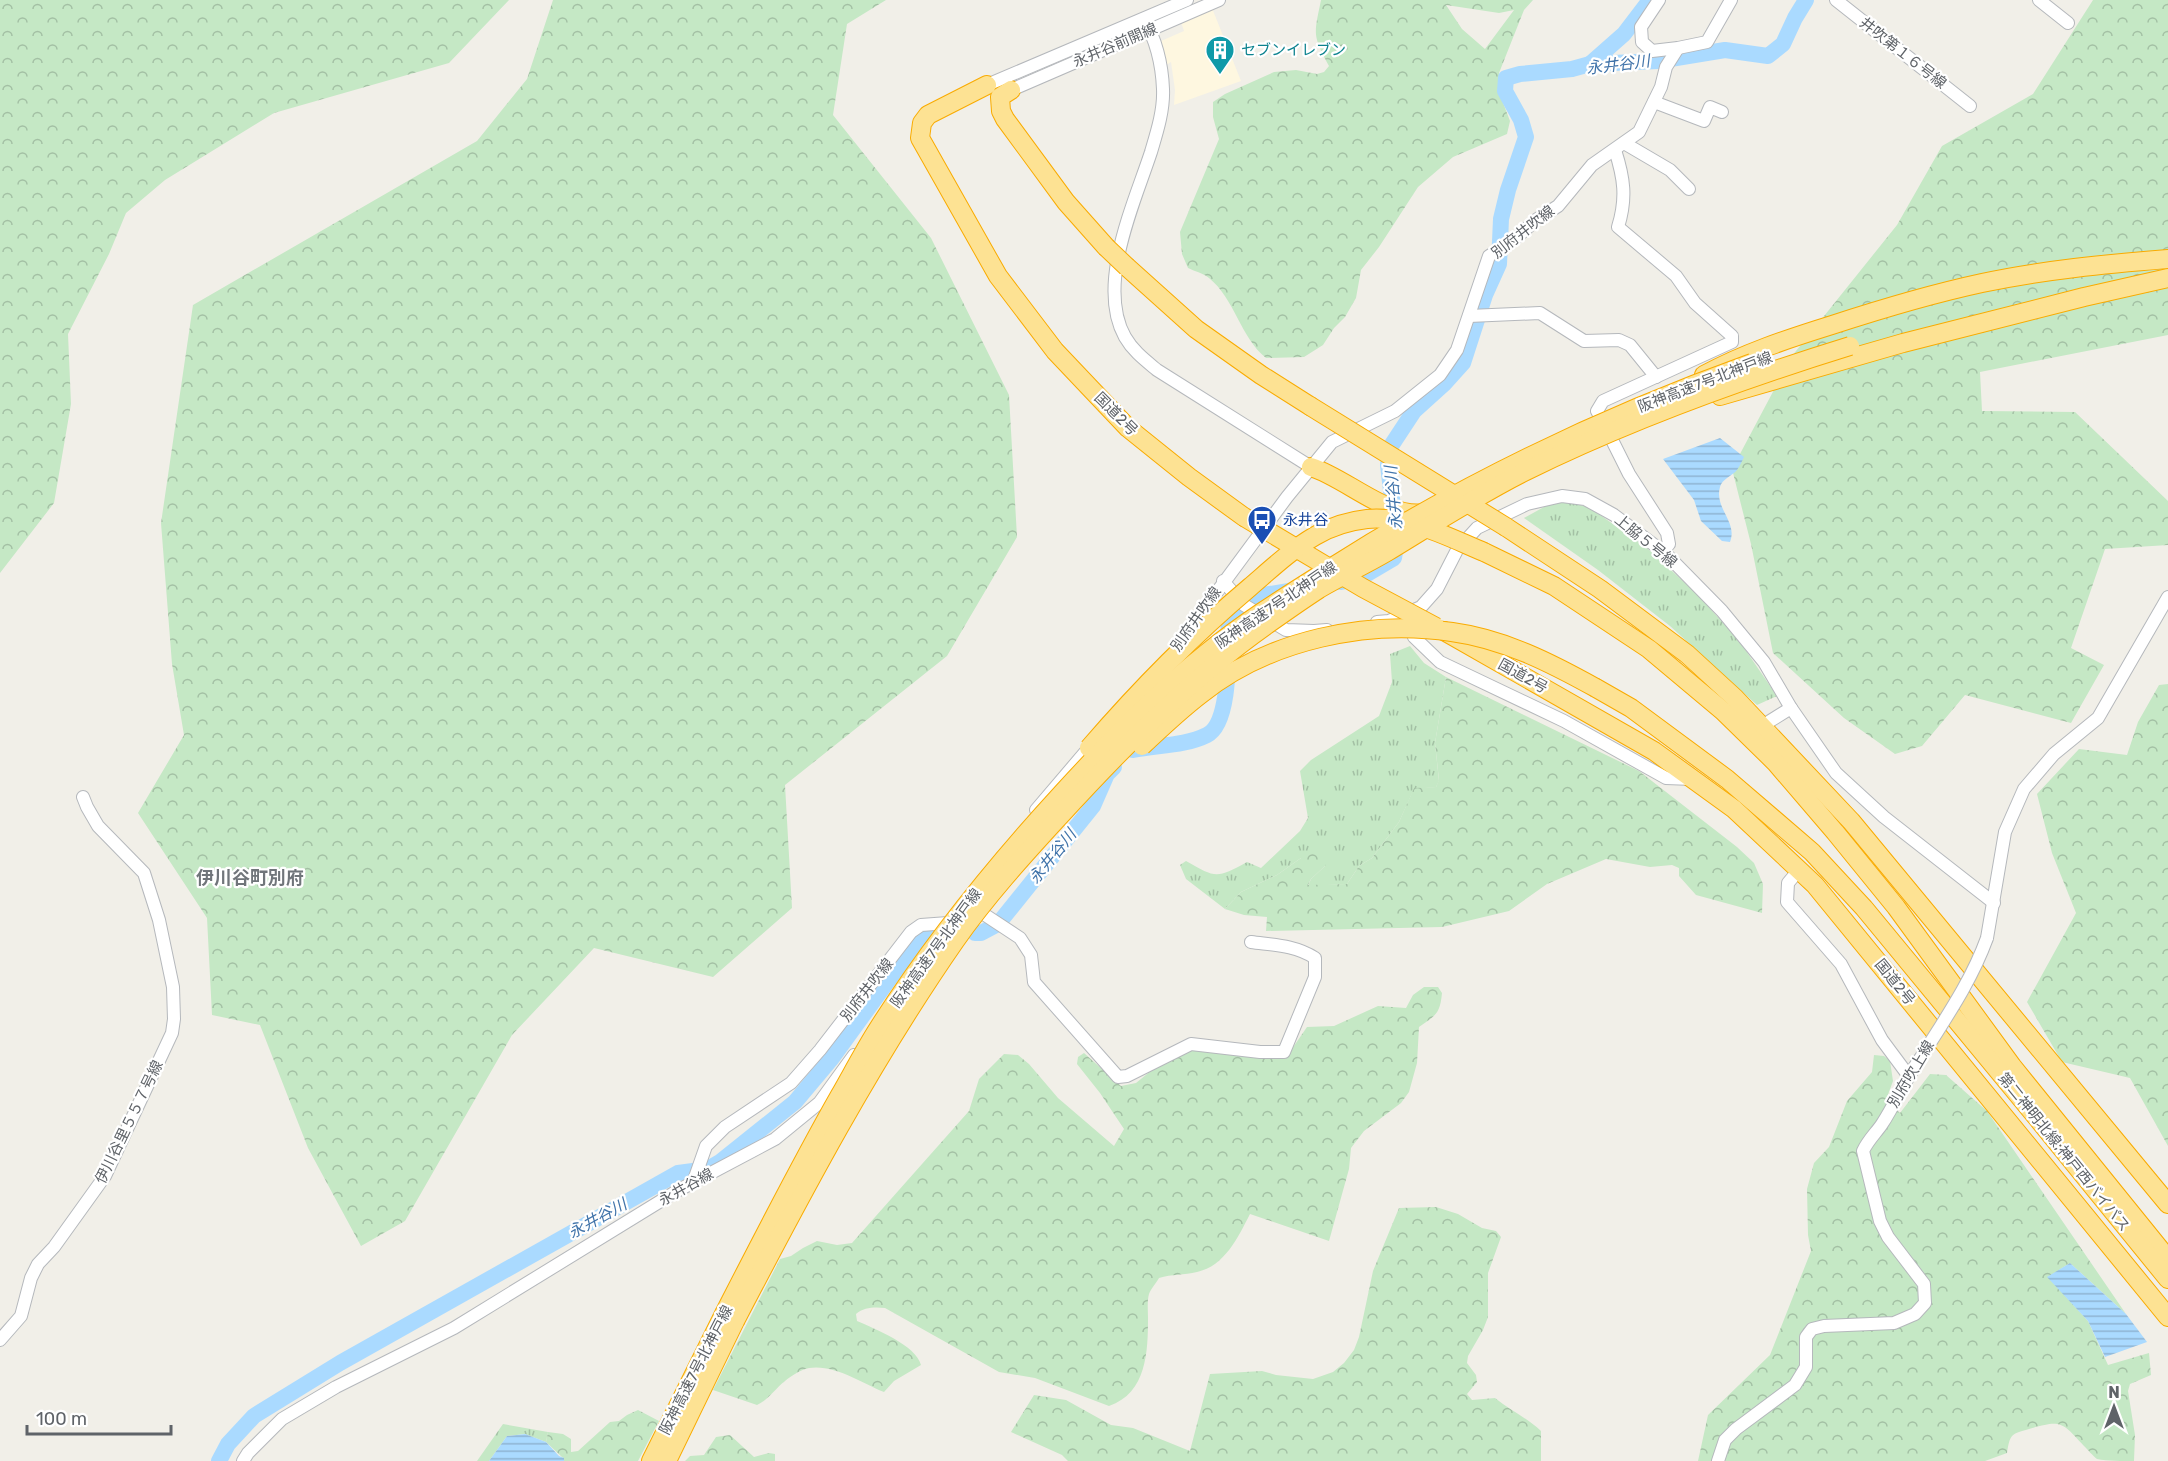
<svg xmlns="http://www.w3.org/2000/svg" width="2168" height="1461" font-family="Rubik,'Noto Sans JP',sans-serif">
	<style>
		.commercial { fill: #fef7e0 }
		.grass { fill: url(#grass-tufts) }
		.forest { fill: url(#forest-crowns); fill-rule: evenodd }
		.water { fill: url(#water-rules) }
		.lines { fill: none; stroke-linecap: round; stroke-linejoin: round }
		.river { stroke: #aadaff; stroke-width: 16 }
		.minor-casing { stroke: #b5b8bc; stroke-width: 14 }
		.highway-casing { stroke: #f9ab00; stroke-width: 20 }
		.minor { stroke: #fff; stroke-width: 12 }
		.highway { stroke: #fde293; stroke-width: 18 }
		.minor-bridge-casing { stroke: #b5b8bc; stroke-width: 14; stroke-linecap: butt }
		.highway-bridge-casing { stroke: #f9ab00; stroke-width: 20; stroke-linecap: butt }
		.minor-bridge { stroke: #fff; stroke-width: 12 }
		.highway-bridge { stroke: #fde293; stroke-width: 18 }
		.labels { text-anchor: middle; stroke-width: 4.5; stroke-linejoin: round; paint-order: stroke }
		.street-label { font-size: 15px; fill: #5f6368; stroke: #fff }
		.culture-label { font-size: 15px; fill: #0d838f; stroke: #fff; text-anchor: start }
		.transit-label { font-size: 15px; fill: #164399; stroke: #fff; text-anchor: start }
		.water-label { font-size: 16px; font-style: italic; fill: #4174aa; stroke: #fff }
		.quarter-label { font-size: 18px; font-weight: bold; fill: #70757a; stroke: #fff }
	</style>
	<defs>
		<pattern id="grass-tufts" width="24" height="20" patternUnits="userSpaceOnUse" patternTransform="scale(1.5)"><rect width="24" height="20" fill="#c5e8c5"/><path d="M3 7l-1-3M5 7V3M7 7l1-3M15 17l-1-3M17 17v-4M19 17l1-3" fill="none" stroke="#a3c0a4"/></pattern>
		<pattern id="forest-crowns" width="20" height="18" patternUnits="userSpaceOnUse" patternTransform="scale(1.5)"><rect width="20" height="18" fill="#c5e8c5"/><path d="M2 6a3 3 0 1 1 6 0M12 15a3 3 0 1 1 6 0" fill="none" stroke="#a3c0a4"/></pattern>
		<pattern id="water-rules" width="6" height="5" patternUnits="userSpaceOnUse" patternTransform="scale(1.5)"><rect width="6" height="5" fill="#aadaff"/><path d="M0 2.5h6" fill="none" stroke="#8eb4d2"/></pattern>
	</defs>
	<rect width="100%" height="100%" fill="#f1efe8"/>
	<polygon class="commercial" points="1212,8 1241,81 1174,105 1175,90 1171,62 1165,66 1161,41 1184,31 1181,22"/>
	<g class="grass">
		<polygon points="1553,502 1574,503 1590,508 1646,547 1698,595 1740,642 1777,696 1757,705 1670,626 1598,570 1524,518"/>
		<path d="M 1410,646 L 1424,663 L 1446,677 L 1435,743 L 1439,781 L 1436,787 L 1414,789 L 1399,822 L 1372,858 L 1359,866 L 1347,884 L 1308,886 L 1311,879 L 1325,866 L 1301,858 L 1277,875 L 1241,892 L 1225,909 L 1186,879 L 1180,865 L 1186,861 C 1216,878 1216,879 1247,862 L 1261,868 L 1300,831 L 1308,818 L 1300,771 L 1311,760 L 1379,716 L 1392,682 L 1390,654 Z"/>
		<polygon points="503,1424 548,1432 546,1442 525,1434 507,1436 489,1461 477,1461"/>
	</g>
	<g class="forest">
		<polygon points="0,0 509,0 449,63 274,113 165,180 126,213 109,254 68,334 71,404 54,503 0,573"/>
		<polygon points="553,0 886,0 847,24 833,115 931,238 1009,395 1017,537 947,656 785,785 792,908 713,977 594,948 512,1035 405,1221 361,1246 308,1148 260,1025 212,1015 207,918 138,813 184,735 172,664 161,523 193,305 477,141 527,79"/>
		<path d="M 1321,0 L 1533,0 L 1524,10 L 1499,73 L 1502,100 L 1510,121 L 1507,134 L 1453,157 L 1418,187 L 1379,247 L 1361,270 L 1356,298 L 1345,317 L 1334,328 L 1323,345 L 1304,357 L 1266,358 C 1240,337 1235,299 1209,278 C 1203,273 1194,271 1188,268 L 1182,254 L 1180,232 L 1219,139 L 1213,117 L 1213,102 L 1225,94 L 1274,72 L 1296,70 L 1317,74 L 1324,72 L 1329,66 C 1312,34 1314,35 1321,0 ZM 1446,5 L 1499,13 L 1514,10 L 1485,49 L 1462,29 Z"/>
		<polygon points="2093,0 2168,0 2168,335 1980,372 1982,411 2075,412 2168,501 2168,545 2105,549 2071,648 2104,665 2071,723 1965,695 1922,746 1895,754 1844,718 1773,653 1751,544 1732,469 1792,356 1897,225 1942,146 2033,94"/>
		<polygon points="1446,677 1639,771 1737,847 1754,863 1763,884 1762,913 1696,895 1679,876 1679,868 1672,865 1650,867 1606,859 1547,884 1509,911 1442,927 1266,931 1267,917 1244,915 1225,909 1241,892 1277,875 1301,858 1322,848 1328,847 1333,853 1325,866 1311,879 1308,885 1347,884 1359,866 1372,858 1399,822 1414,788 1436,787 1439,780 1435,743"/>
		<polygon points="2168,684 2168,1146 2130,1078 2062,1062 2027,1002 2076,913 2052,853 2037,794 2079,749 2127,755 2138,722 2159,685"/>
		<path d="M 1424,987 L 1438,987 L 1442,993 C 1440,1014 1436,1015 1419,1027 L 1417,1063 L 1409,1092 L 1401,1103 L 1364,1131 L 1351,1148 L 1349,1169 L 1329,1241 L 1250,1214 C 1238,1237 1225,1266 1197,1272 C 1184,1275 1172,1274 1159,1278 C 1156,1283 1151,1289 1149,1294 C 1147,1301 1148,1311 1148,1318 C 1148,1351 1147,1393 1109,1406 L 1035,1378 L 999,1372 L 885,1308 C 875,1307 864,1307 856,1314 L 857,1321 C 875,1329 916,1345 921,1365 L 894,1381 L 884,1392 C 862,1383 834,1364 809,1368 C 802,1369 791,1376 785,1381 C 775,1389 768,1400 757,1405 L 713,1390 L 780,1259 L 791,1256 L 803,1248 L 817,1241 L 837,1245 L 852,1243 L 969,1111 L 979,1079 L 1004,1054 L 1018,1055 L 1029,1064 L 1058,1098 L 1114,1146 L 1124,1129 L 1100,1093 L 1077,1064 L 1078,1057 L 1084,1053 L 1121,1086 L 1136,1083 L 1163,1061 L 1200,1047 L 1285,1059 L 1307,1027 L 1334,1026 L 1378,1006 L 1406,1008 L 1413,995 Z"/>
		<path d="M 1874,1055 L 1884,1056 L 1890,1061 L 1893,1081 L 1886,1100 L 1900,1113 L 1930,1074 L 1946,1075 L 1987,1111 L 2126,1314 L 2070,1263 L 2048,1277 L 2088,1321 L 2108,1365 L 2149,1353 L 2151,1375 L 2130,1384 L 2128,1391 L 2135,1435 L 2134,1461 C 2123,1461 2107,1461 2097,1459 C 2093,1456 2088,1450 2084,1446 C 2061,1421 2061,1420 2029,1429 C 2011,1434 2010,1434 2007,1453 L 1985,1461 L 1698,1461 L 1708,1415 L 1770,1355 L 1811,1251 L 1808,1235 L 1807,1189 L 1814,1163 L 1829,1147 L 1847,1101 L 1872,1072 Z"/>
		<path d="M 1436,1207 L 1458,1214 L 1482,1228 L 1496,1231 L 1501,1237 L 1488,1273 L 1488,1317 L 1483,1330 L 1468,1356 L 1467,1363 L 1476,1375 L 1477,1382 L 1467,1394 L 1472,1400 L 1495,1398 C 1510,1410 1527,1418 1541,1431 L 1541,1461 L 1068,1461 L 1062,1455 L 1011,1432 L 1034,1395 L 1066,1400 L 1111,1425 L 1133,1428 L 1190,1451 L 1210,1374 L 1262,1371 L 1276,1375 L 1313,1379 L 1333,1372 L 1344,1363 L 1354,1350 L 1359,1337 L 1373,1271 L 1399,1208 Z"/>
		<polygon points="638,1410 659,1421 638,1461 564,1461 563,1458 546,1442 548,1432 563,1434 571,1439 571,1452 578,1451 610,1422 619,1421 627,1415"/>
		<polygon points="730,1435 754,1457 769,1453 775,1454 775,1461 685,1461 690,1456 704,1455 716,1437"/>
	</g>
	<g class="water">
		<path d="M 1720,438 L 1744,457 C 1742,461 1740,466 1737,470 C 1732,476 1722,479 1720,487 C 1714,508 1738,522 1730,542 L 1722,541 L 1701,521 L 1694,500 L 1663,459 Z"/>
		<polygon points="2070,1263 2126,1314 2147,1342 2105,1357 2088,1321 2047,1277"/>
		<polygon points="525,1434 546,1442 559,1456 564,1458 564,1461 489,1461 507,1436"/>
	</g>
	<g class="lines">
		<g class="river">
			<polyline points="1590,64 1624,34 1650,0"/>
			<polyline points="1341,582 1360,578 1394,558 1397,540 1388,465 1391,446 1414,411 1445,383 1463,363 1485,295 1499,264 1501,219 1508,190 1526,137 1521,120 1505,91 1506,78 1520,74 1572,69 1590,64 1658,61 1725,50 1768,56 1783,44 1795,18 1806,0"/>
			<path d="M 1133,750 C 1157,745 1185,746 1207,735 C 1233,722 1227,642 1229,615 L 1251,597 L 1295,590"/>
			<polyline points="975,933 981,933 998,924 1093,806 1107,774 1114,767"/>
			<polyline points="219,1461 228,1444 254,1416 340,1363 678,1173 708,1169 720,1162 795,1102 832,1058 922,934 933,934"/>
		</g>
		<g class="minor-casing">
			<g id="minor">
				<polyline points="1659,0 1641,27 1642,42 1652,51 1678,48 1707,42 1731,0"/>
				<polyline points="1836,0 1970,106"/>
				<polyline points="2039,0 2068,23"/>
				<path d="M 1144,19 C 1156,40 1162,64 1163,89 C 1164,110 1157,132 1151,152 C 1134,204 1096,285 1125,337 C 1133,351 1145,360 1157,370 L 1311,467"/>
				<polyline points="987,85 1187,0"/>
				<polyline points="1011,90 1219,0"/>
				<polyline points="1654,102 1704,121 1710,107 1722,112"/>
				<polyline points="1624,143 1670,170 1689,189"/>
				<polyline points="1469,316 1540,313 1584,341 1619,340 1630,345 1656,377"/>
				<path d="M 1604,424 L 1597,411 L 1603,401 L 1732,342 L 1732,336 L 1695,303 L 1676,276 L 1618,227 C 1627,198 1624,178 1615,150"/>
				<polyline points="1610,436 1629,474 1667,533 1669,544 1663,551"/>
				<polyline points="1223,581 1244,605 1286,630 1314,631 1327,630"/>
				<polyline points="1377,622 1389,621 1421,607 1437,589 1457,550 1477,528 1527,504 1562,496 1585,499 1614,515 1665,553 1722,611 1764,662 1791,708 1836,773 1884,817 1994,903"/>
				<polyline points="1409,624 1414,637 1440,662 1564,721 1666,778 1692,779"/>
				<polyline points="1180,642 1287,497 1332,442 1395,411 1440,375 1457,350 1489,256 1510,243 1536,220 1558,206 1592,165 1639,132 1661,87 1666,67 1678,48"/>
				<polyline points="1762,726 1791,708"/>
				<polyline points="1036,810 1093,743"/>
				<polyline points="1799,870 1788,883 1787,902 1841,964 1882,1040 1908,1075"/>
				<path d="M 973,907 L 1020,938 L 1031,955 L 1034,982 L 1118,1077 L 1127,1076 L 1191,1044 L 1260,1052 L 1284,1052 L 1315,977 L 1315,958 C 1295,945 1273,945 1251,942"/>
				<polyline points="1987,938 2005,832 2024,789 2054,754 2098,718 2168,597"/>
				<polyline points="693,1183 706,1146 725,1127 791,1083 820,1050 911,932 921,925 948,923"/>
				<polyline points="0,1340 21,1316 31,1278 38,1264 54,1247 105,1176 172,1033 174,1019 173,987 159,920 144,873 98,826 87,807 83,797"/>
				<polyline points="243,1461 248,1453 282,1419 336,1387 454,1328 677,1191 775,1139 819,1103 854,1055"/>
				<path d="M 1718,1461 L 1725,1440 L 1736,1429 L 1795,1385 L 1806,1367 L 1806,1337 L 1812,1329 L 1824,1326 L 1894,1323 L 1915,1314 L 1925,1303 L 1924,1284 L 1888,1237 L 1880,1221 L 1863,1151 C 1868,1140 1876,1133 1882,1124 C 1896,1103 1905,1079 1920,1059"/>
			</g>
		</g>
		<g class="highway-casing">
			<g id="highway">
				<polyline points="987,85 928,115 922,123 920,138 998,276 1055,351 1128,428 1189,477 1244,517"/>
				<polyline points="1011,90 1000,97 1001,111 1005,119 1066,202 1106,247"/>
				<polyline points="1127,267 1196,329 1261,375 1310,406"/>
				<path d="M 1704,375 C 1745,353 1787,339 1832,325 C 1881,309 1931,294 1982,283 C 2043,270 2106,264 2168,259"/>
				<polyline points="1720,396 1903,343 2084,297 2168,278"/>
				<path d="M 1311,467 C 1346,478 1388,519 1424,513"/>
				<polyline points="1506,527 1600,589 1687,654 1735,698 1851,821 2168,1204"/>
				<polyline points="1484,552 1554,586 1649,649 1723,711 1775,762 1835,832 1896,907 2012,1066 2168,1259"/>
				<polyline points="1444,631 1654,751 1734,809 1815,885 2168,1317"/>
				<polyline points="1596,688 1631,708 1727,779 1812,852 1864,908 2038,1119 2168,1279"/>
				<polyline points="651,1461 724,1314"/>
				<polyline points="667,1461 735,1321"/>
			</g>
		</g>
		<use href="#minor" class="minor"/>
		<use href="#highway" class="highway"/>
		<g class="minor-bridge-casing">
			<path id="minor-bridge" d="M 1920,1059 C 1945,1019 1971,982 1987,938"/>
		</g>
		<g class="highway-bridge-casing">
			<g id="highway-bridge">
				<polyline points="1106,247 1127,267"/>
				<polyline points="1310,406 1506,527"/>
				<polyline points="1244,517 1363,588 1436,627"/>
				<path d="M 1142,746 C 1161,728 1180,710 1201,694 C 1269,640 1367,619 1452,632 C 1504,639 1551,663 1596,688"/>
				<path d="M 1089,748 C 1139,690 1192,636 1250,587 C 1271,569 1291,550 1315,536 C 1330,527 1349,521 1367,519 C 1407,515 1448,537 1484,552"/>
				<path d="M 724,1314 C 762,1240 799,1167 840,1095 C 852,1074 863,1053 876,1032 C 930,946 994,867 1063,792 C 1109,742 1156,693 1209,651 C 1247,620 1288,595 1329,569 C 1462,484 1604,416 1752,363"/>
				<path d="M 735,1321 C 803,1191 871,1062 955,941 C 986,897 1023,856 1059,817 C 1123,747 1190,679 1268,624 C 1285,612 1302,600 1319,589 C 1341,576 1365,565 1387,552 C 1433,524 1478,495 1526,471 C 1630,420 1740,380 1850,346"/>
			</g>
		</g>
		<use href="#minor-bridge" class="minor-bridge"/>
		<use href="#highway-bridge" class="highway-bridge"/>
	</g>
	<defs>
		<g id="building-pin" transform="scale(1.5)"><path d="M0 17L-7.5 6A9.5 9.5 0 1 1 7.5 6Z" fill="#0f9aa8" stroke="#fff"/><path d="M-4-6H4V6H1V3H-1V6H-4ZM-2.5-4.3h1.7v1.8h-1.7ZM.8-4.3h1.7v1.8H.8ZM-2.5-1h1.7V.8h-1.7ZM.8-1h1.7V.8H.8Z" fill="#fff"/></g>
		<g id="bus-pin" transform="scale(1.5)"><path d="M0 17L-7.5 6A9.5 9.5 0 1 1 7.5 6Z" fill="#1a4fb4" stroke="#fff"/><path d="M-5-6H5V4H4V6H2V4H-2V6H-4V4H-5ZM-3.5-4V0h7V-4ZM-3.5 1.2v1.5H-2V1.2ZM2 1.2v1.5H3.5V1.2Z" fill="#fff"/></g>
	</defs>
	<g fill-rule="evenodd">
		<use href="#building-pin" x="1220" y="50"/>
		<use href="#bus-pin" x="1262" y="520"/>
	</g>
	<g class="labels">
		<g class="street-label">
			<text transform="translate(1115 45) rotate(-23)" y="5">永井谷前開線</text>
			<text transform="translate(1903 53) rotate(38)" y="5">井吹第１６号線</text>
			<text transform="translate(1523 232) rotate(-38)" y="5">別府井吹線</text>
			<text transform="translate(1705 382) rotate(-21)" y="5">阪神高速7号北神戸線</text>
			<text transform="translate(1116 414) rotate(45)" y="5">国道2号</text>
			<text transform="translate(1646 541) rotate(39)" y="5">上脇５号線</text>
			<text transform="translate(1276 605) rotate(-34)" y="5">阪神高速7号北神戸線</text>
			<text transform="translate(1196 619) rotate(-55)" y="5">別府井吹線</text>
			<text transform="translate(1523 676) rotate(29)" y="5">国道2号</text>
			<text transform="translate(936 948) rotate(-54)" y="5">阪神高速7号北神戸線</text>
			<text transform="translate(1895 982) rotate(51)" y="5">国道2号</text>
			<text transform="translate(867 990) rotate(-52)" y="5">別府井吹線</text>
			<text transform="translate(1911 1074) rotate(-59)" y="5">別府吹上線</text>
			<text transform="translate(129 1122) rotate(-64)" y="5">伊川谷里５５７号線</text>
			<text transform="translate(2064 1152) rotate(51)" y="5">第二神明北線;神戸西バイパス</text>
			<text transform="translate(686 1187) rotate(-29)" y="5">永井谷線</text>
			<text transform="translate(696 1370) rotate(-63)" y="5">阪神高速7号北神戸線</text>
		</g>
		<g class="culture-label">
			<text x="1241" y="55">セブンイレブン</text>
		</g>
		<g class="transit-label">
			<text x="1283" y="525">永井谷</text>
		</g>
		<g class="water-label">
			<text transform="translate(1618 64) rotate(-7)" y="6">永井谷川</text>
			<text transform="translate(1393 498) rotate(-95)" y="6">永井谷川</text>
			<text transform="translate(1052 856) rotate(-51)" y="6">永井谷川</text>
			<text transform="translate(597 1218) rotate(-29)" y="6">永井谷川</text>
		</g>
		<g class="quarter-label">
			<text x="250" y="884">伊川谷町別府</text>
		</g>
	</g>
	<g transform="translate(2114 1407)" stroke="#ffffff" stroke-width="4.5" paint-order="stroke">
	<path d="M0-4.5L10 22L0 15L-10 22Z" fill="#5f6368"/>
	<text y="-9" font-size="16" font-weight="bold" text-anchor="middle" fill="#5f6368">N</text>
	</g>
	<path d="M27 1425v9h144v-9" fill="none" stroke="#5f6368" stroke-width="3"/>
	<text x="36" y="1425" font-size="18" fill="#5f6368" stroke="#ffffff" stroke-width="4.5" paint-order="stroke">100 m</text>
</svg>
